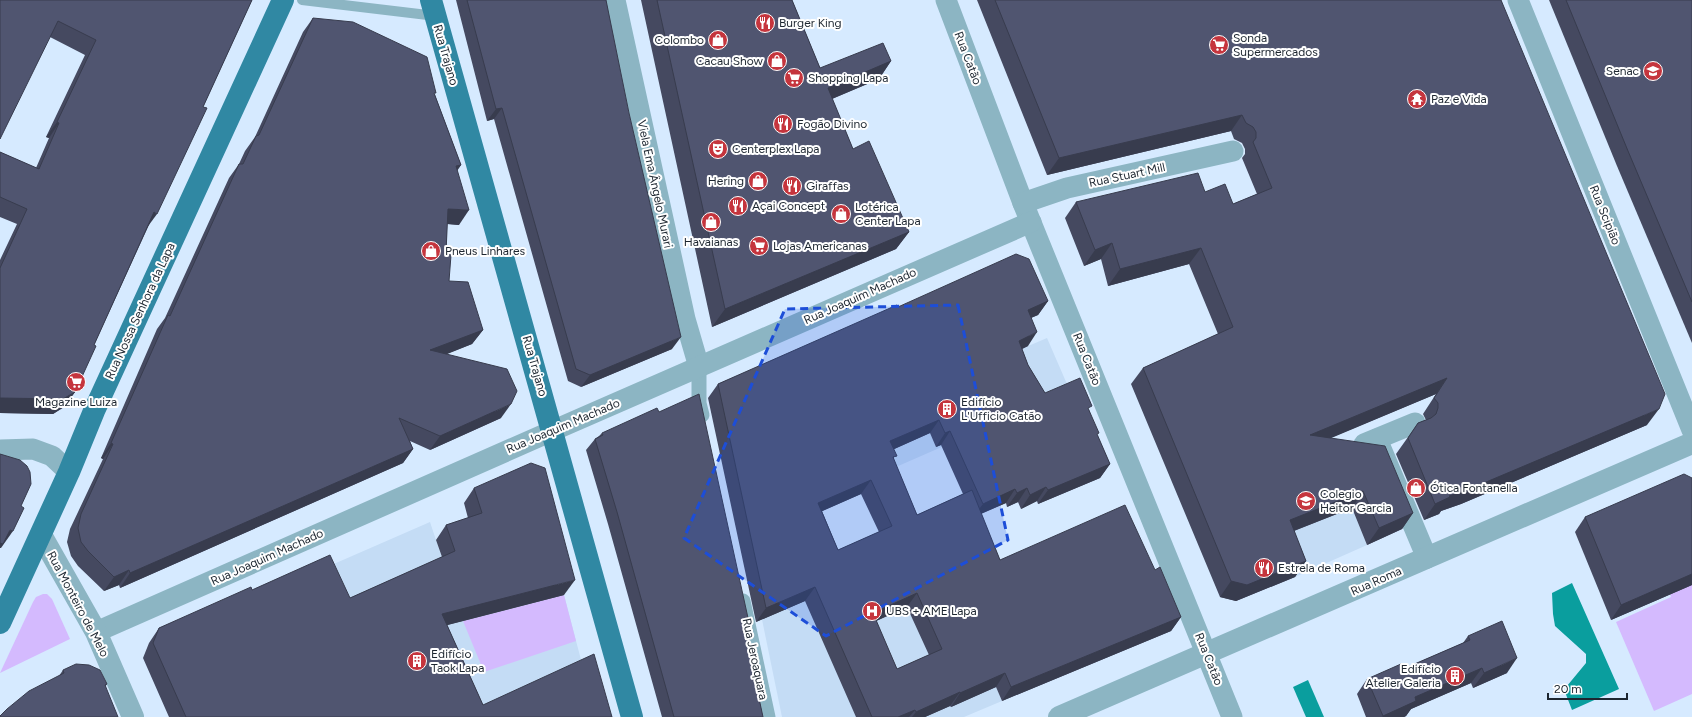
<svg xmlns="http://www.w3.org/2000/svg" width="1692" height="717" font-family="Figtree,sans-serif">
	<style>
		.built { fill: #c4dcf5 }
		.green { fill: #d4bafe }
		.water { fill: #0a9e9e }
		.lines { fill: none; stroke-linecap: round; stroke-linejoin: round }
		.service { stroke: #8cb5c3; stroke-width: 10 }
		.pedestrian { stroke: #8cb5c3; stroke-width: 15 }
		.minor { stroke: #8cb5c3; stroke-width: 21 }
		.tertiary { stroke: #8cb5c3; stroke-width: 22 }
		.primary { stroke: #3088a3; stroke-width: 22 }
		.wall { fill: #454960; fill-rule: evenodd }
		.shaded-wall { fill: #383c4e }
		.building { fill: #505570; stroke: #383c4e; fill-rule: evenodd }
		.marked { fill: #1d4ed8; fill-opacity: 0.2; stroke: #1d4ed8; stroke-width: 3; stroke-dasharray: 8 5; stroke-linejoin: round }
		.labels { text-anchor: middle; stroke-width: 4; stroke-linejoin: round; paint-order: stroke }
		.poi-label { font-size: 12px; fill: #1d2630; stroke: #fff; text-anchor: start }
		.street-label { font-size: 12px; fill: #1d2630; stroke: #fff }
	</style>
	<rect width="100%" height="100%" fill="#d6eaff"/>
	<g class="built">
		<polygon points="1047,338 1070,391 889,470 870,400 947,381"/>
		<polygon points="1292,360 1367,545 1295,577 1219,392"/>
		<polygon points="430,522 463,621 564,595 596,717 386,717 320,570"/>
		<polygon points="876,543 978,645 1002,701 964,717 782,717 757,595"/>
	</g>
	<g class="green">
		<polygon points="1692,584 1692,694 1654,711 1616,622 1671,597 1670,594"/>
		<polygon points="43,594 47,594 52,599 70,639 0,673 33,602 36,597"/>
		<polygon points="564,595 576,641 484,672 463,621"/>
	</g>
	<g class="water">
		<polygon points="1572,583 1619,689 1572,710 1565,692 1567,686 1586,663 1586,654 1555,626 1553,614 1552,593"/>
		<polygon points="1308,680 1324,717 1306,717 1293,687"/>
	</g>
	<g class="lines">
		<polyline class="service" points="302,0 436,16"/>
		<g class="pedestrian">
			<polyline points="699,367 699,403 702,415"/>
			<polyline points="743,601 768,717"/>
		</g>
		<g class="minor">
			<polyline points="615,0 685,319 699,367"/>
			<polyline points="946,0 1023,203 1232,717"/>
			<polyline points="1518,0 1692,430"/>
			<polyline points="1023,203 1067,188 1233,151"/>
			<polyline points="1377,439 1427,558"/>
			<polyline points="1364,444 1415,423"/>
			<polyline points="0,450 33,449 52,456 69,472"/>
			<polyline points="96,632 552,431 1031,222"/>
		</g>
		<g class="tertiary">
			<polyline points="41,535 96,632 133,717"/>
			<polyline points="1059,717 1692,443"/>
		</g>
		<g class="primary">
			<polyline points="431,0 632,717"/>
			<polyline points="0,623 69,472 94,411 283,0"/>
		</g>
	</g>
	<g class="wall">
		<polygon points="0,0 252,0 94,345 75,392 64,407 53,414 0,413 0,260 17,224 0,217 0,152 36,168 49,138 46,137 85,55 50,37"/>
		<polygon points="456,0 606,0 672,349 581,387 568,381 494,119 487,121"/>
		<polygon points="641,0 792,0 820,68 891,61 879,79 832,99 853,149 909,232 896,249 712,327"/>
		<polygon points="977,0 1501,0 1647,425 1461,504 1441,511 1439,514 1424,520 1396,454 1418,423 1426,420 1423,414 1436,394 1330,438 1413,513 1402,529 1367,545 1352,508 1294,531 1306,561 1295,577 1236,601 1220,597 1131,384 1143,368 1218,334 1189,264 1108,286 1101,259 1084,266 1065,218 1076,202 1205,192 1233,204 1257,194 1242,158 1245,154 1245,149 1242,143 1234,139 1231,131 1047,175"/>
		<polygon points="1549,0 1692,0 1692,343 1617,166"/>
		<polygon points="313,18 435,95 461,165 457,170 459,225 447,224 446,252 449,281 483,330 472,344 446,354 501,418 430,450 410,441 413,449 403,463 120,588 119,585 104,591 78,566 71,556 67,542 70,529 103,459 101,458 157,329 165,318 229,178 239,164 245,151 255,137 303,32"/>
		<path d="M 1048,301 L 1038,315 L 1031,318 L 1028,346 L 1022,349 L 1028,365 L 1045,393 L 1089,410 L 1097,435 L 1110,464 L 1100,478 L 1038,504 L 1037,501 L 1021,509 L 1018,502 L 1007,507 L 1006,503 L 981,514 L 1000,560 L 1155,570 L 1181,617 L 1171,631 L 1002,701 L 996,687 L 951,707 L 950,706 L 925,717 L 856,717 L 805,601 L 756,622 L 708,398 L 718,384 L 898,307 ZM 930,433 L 936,447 L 941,445 L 963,494 L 917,515 L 894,460 L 894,449 ZM 861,494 L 879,532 L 838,550 L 822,511 ZM 907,607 L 929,655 L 897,669 L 876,621 Z"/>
		<polygon points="602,433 745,621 753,661 751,663 763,717 662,717 608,524 586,450 595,439 599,436"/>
		<polygon points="1692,478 1692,585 1611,620 1575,532 1585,517"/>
		<polygon points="474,488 564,595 447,625 483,705 612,717 169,717 143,658 149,643 159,628 252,590 350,598 442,557 436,540 446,525 468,518 464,503"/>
		<polygon points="1468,636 1507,673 1473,688 1471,683 1411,709 1406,716 1404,717 1366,717 1357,694 1367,679 1403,669 1463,643"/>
		<polygon points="63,670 107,684 105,687 59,676"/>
	</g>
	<g class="shaded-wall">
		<polygon points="891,61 879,79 815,106 828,88"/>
		<polygon points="502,108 494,119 487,121 496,109"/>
		<polygon points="1242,115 1231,131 1047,175 1059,158"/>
		<polygon points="57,122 59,123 49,138 46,137"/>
		<polygon points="461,165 451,180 456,166"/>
		<polygon points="448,209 469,210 459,225 438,223"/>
		<polygon points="154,212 157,214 146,229"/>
		<polygon points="909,232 896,249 712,327 725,309"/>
		<polygon points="1112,243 1101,259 1084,266 1095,250"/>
		<polygon points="1201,248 1189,264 1108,286 1120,269"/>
		<polygon points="1048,301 1038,315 1018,323 1028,310"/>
		<polygon points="483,330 472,344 420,365 430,350"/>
		<polygon points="1037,332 1028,346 1009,355 1019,341"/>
		<polygon points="681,337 672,349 581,387 590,375"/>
		<polygon points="1447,378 1436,394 1298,452 1310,435"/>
		<polygon points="75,392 64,407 53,414 0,413 0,398"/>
		<polygon points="511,404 501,418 430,450 440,436"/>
		<polygon points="1659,409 1647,425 1461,504 1441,511 1439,514 1424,520 1435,504 1449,496"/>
		<polygon points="939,420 930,433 881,455 890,441"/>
		<polygon points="950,431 941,445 936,447 945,433"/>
		<polygon points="111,443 113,444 103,459 101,458"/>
		<polygon points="413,449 403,463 120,588 130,573"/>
		<polygon points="1110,464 1100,478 1038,504 1048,490"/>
		<polygon points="871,480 861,494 809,517 818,503"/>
		<polygon points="1046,487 1037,501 1021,509 1030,495"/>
		<polygon points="1027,488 1018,502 1007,507 1017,493"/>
		<polygon points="1015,489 1006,503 973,517 983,504"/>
		<polygon points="1363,491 1352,508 1278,537 1290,520"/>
		<polygon points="1413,513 1402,529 1367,545 1379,528"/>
		<polygon points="10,530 13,531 1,548 0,548 0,543"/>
		<polygon points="1306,561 1295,577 1236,601 1220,597 1231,581"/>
		<polygon points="129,570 119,585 104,591 114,577"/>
		<polygon points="1692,574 1692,585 1611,620 1621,605"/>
		<polygon points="575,580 564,595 432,629 442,614"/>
		<polygon points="815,587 805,601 756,622 766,608"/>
		<polygon points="917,593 907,607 863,627 873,613"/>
		<polygon points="1181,617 1171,631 1002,701 1011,687"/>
		<polygon points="1517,658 1507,673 1473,688 1484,673"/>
		<polygon points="1482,668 1471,683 1411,709 1406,716 1404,717 1382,717 1383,716 1415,697"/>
		<polygon points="1005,673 996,687 951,707 960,693"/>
		<polygon points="960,692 950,706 925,717 912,717 916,712"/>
		<polygon points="915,710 909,717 898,717"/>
	</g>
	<g class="building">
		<polygon points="0,0 252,0 203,107 207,108 157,214 154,212 94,345 96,346 75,392 63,399 0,398 0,268 27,209 0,197 0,152 39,169 59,123 57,122 96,40 58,21 0,139"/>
		<polygon points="467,0 606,0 629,113 681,337 590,375 576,369 502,108 496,109"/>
		<polygon points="657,0 792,0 820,68 883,43 891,61 828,88 853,149 869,141 909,232 725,309"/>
		<polygon points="995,0 1501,0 1665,394 1659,409 1472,488 1449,496 1450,497 1435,504 1408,438 1418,423 1431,418 1436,414 1438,408 1438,403 1434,398 1447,378 1310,435 1385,446 1413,513 1379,528 1363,491 1290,520 1306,561 1247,585 1231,581 1143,368 1233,327 1201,248 1120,269 1112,243 1095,250 1076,202 1198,173 1205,192 1225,184 1233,204 1272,188 1253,142 1256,138 1256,132 1253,127 1246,123 1242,115 1059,158"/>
		<polygon points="1566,0 1692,0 1692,302 1628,151"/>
		<polygon points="313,18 353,22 427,57 436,93 434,93 461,165 456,166 469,210 448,209 446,252 451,255 449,281 468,282 483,330 430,350 507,369 517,391 511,404 440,436 399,418 413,449 130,573 129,570 114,577 88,551 81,542 78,528 81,514 113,444 111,443 168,315 170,316 239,164 243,164 256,136 259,135"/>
		<path d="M 1016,254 L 1029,259 L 1048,301 L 1028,310 L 1037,332 L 1019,341 L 1028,365 L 1045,393 L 1080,378 L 1092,406 L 1088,408 L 1099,433 L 1097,434 L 1110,464 L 1048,490 L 1046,487 L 1030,495 L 1027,488 L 1017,493 L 1015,489 L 983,504 L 950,431 L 945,433 L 939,420 L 890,441 L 897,456 L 893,457 L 917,515 L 972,490 L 1000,560 L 1125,505 L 1155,570 L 1160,567 L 1181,617 L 1011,687 L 1005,673 L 960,693 L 960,692 L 916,712 L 915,710 L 898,717 L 872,717 L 815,587 L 766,608 L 718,384 L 897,305 L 898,307 ZM 871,480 L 892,526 L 838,550 L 818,503 ZM 917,593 L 942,649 L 897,669 L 873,613 Z"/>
		<polygon points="699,394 748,618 745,619 753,661 751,661 763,717 674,717 617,512 595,439 603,435 602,433 657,408 659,412"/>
		<polygon points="0,454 20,460 27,466 30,472 31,484 21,506 24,508 13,531 10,530 3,544 0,543"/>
		<polygon points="531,463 545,468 575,580 442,614 483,705 594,654 612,717 186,717 153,643 159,628 251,587 252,590 330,555 350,598 455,551 446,525 482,513 474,488"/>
		<polygon points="1684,474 1692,478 1692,574 1621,605 1585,517"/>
		<polygon points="1502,621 1517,658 1484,673 1482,668 1415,697 1416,701 1383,716 1367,679 1401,664 1403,669 1470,640 1468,636"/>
		<polygon points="76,664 89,665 100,670 107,684 105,685 118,717 0,717 0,716 7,709 29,691 64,673 63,670"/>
	</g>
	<path class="marked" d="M 958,305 L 1008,540 L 826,636 L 684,538 L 785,309 Z"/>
	<defs>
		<g id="restaurant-disc" transform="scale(1)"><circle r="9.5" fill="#c5353d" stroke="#fff"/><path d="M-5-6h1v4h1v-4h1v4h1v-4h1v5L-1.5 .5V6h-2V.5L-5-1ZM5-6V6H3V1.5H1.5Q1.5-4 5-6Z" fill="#fff"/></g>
		<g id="shop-disc" transform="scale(1)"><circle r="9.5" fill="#c5353d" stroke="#fff"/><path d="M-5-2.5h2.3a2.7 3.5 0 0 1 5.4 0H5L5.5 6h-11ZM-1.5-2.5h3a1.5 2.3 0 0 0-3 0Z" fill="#fff"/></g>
		<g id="supermarket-disc" transform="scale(1)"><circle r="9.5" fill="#c5353d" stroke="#fff"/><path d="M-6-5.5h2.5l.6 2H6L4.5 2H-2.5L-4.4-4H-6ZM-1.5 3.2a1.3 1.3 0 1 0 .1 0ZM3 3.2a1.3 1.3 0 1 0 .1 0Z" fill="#fff"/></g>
		<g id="university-disc" transform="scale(1)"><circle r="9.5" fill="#c5353d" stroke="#fff"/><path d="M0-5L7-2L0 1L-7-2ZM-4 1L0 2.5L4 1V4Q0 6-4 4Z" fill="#fff"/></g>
		<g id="temple-disc" transform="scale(1)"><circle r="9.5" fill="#c5353d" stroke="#fff"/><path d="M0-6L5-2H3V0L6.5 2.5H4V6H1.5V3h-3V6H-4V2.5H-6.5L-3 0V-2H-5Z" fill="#fff"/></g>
		<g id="theatre-disc" transform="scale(1)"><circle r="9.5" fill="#c5353d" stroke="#fff"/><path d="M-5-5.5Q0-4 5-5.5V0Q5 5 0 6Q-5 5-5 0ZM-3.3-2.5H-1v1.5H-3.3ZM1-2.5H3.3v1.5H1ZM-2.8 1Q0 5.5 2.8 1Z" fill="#fff"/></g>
		<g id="building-disc" transform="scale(1)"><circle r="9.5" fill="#c5353d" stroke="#fff"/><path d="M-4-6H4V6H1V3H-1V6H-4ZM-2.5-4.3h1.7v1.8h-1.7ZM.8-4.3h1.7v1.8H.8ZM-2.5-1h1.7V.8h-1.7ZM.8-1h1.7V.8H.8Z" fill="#fff"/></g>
		<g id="school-disc" transform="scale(1)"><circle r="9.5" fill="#c5353d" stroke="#fff"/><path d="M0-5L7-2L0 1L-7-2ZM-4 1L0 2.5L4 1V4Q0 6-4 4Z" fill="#fff"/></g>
		<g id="hospital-disc" transform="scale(1)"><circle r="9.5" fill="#c5353d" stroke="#fff"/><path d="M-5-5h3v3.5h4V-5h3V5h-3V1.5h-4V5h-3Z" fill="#fff"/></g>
	</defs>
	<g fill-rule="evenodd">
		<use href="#restaurant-disc" x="765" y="23"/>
		<use href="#shop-disc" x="718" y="40"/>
		<use href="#supermarket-disc" x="1219" y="45"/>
		<use href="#shop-disc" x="777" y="61"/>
		<use href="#university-disc" x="1653" y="71"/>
		<use href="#supermarket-disc" x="794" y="78"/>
		<use href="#temple-disc" x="1417" y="99"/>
		<use href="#restaurant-disc" x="783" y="124"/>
		<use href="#theatre-disc" x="718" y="149"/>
		<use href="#shop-disc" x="758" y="181"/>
		<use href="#restaurant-disc" x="792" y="186"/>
		<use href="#restaurant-disc" x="738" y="206"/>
		<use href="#shop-disc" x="841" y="214"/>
		<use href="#shop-disc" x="711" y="222"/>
		<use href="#supermarket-disc" x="759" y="246"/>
		<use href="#shop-disc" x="431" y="251"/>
		<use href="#supermarket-disc" x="76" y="382"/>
		<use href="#building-disc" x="947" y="409"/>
		<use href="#shop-disc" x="1416" y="488"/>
		<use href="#school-disc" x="1306" y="501"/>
		<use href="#restaurant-disc" x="1264" y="568"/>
		<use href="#hospital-disc" x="872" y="611"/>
		<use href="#building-disc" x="417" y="661"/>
		<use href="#building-disc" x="1455" y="676"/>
	</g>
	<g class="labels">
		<g class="poi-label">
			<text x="779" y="27">Burger King</text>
			<text x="1233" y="42">Sonda<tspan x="1233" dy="14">Supermercados</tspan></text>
			<text x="704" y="44" text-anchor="end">Colombo</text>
			<text x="763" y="65" text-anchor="end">Cacau Show</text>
			<text x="1639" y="75" text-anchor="end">Senac</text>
			<text x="808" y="82">Shopping Lapa</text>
			<text x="1431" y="103">Paz e Vida</text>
			<text x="797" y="128">Fogão Divino</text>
			<text x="732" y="153">Centerplex Lapa</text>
			<text x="744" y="185" text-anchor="end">Hering</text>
			<text x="806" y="190">Giraffas</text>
			<text x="752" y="210">Açai Concept</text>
			<text x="855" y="211">Lotérica<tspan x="855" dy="14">Center Lapa</tspan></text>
			<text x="711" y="246" text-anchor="middle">Havaianas</text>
			<text x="773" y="250">Lojas Americanas</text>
			<text x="445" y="255">Pneus Linhares</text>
			<text x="76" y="406" text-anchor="middle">Magazine Luiza</text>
			<text x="961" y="406">Edifício<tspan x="961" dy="14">L'Ufficio Catão</tspan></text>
			<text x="1430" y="492">Ótica Fontanella</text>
			<text x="1320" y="498">Colegio<tspan x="1320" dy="14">Heitor Garcia</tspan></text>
			<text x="1278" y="572">Estrela de Roma</text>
			<text x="886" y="615">UBS + AME Lapa</text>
			<text x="431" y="658">Edifício<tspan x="431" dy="14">Taok Lapa</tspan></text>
			<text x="1441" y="673" text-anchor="end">Edifício<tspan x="1441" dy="14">Atelier Galeria</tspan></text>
		</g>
		<g class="street-label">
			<text transform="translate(446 55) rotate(74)" y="4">Rua Trajano</text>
			<text transform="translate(968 58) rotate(69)" y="4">Rua Catão</text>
			<text transform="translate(1127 175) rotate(-12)" y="4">Rua Stuart Mill</text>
			<text transform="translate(655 184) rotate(78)" y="4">Viela Ema Ângelo Murari</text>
			<text transform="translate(1605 215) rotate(68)" y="4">Rua Scipião</text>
			<text transform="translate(860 296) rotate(-24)" y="4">Rua Joaquim Machado</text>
			<text transform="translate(140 311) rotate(-65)" y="4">Rua Nossa Senhora da Lapa</text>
			<text transform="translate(1087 359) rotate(68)" y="4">Rua Catão</text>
			<text transform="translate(535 366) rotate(74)" y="4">Rua Trajano</text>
			<text transform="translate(563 426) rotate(-23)" y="4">Rua Joaquim Machado</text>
			<text transform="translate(267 557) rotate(-24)" y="4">Rua Joaquim Machado</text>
			<text transform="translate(1376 581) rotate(-24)" y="4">Rua Roma</text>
			<text transform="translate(78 604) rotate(62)" y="4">Rua Monteiro de Melo</text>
			<text transform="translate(755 659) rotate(78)" y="4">Rua Jeroaquara</text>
			<text transform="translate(1209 659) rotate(68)" y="4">Rua Catão</text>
		</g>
	</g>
	<path d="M1548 693v6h79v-6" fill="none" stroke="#1d2630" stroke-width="2"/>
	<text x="1554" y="693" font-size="12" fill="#1d2630" stroke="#ffffff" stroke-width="3" paint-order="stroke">20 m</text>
</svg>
